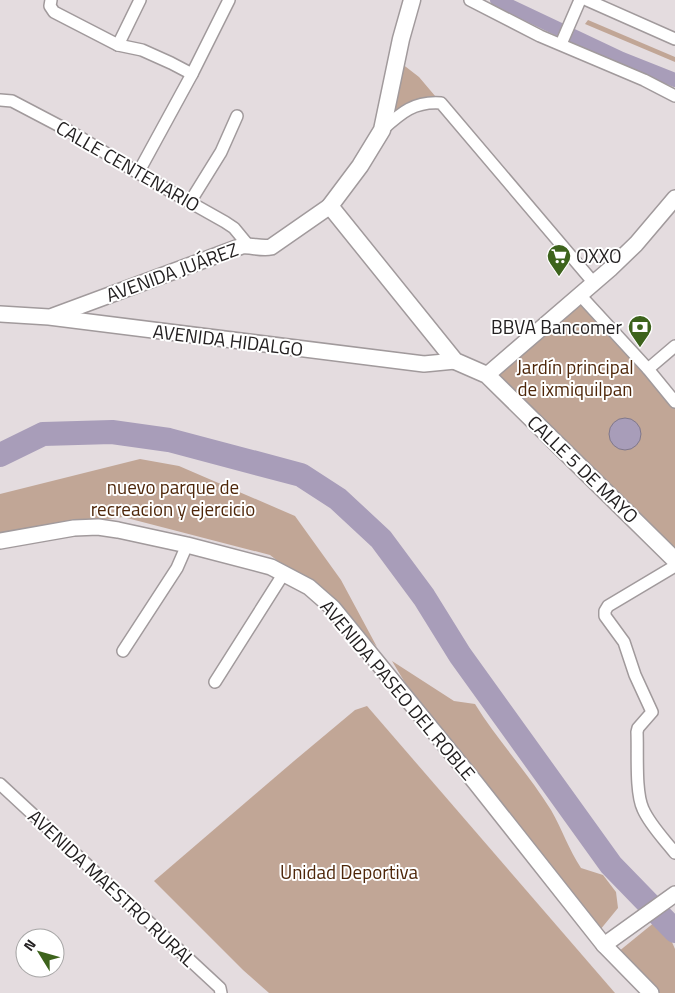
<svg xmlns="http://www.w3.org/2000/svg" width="675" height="993" font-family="'Titillium Web',sans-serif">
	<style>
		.green { fill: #c1a696 }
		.water { fill: #a89db9; stroke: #80788b }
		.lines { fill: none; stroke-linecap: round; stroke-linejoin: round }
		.canal { stroke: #a89db9; stroke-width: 14 }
		.river { stroke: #a89db9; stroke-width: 24 }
		.minor-casing { stroke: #a19a9c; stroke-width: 14 }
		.tertiary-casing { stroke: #a19a9c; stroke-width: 18 }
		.secondary-casing { stroke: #a19a9c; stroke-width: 19 }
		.minor { stroke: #fff; stroke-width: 11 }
		.tertiary { stroke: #fff; stroke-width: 15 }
		.secondary { stroke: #fff; stroke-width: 16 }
		.labels { text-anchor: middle; stroke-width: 4; stroke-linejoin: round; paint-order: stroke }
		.street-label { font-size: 19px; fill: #232021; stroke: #fff }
		.poi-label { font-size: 19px; fill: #232021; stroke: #fff; text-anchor: start }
		.park-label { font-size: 19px; fill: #4e2609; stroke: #fff }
	</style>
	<rect width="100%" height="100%" fill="#e4dcdf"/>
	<g class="green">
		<polygon points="588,20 675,57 675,62 585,24"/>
		<polygon points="397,60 419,77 441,103 426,102 382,130"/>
		<polygon points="579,294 675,402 675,560 487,375"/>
		<polygon points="140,459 179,466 295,516 341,580 377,647 335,605 270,555 123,517 0,534 0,494"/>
		<path d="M 392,661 L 454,701 L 475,704 C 498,741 528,773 551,810 C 562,829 569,850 581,868 L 603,875 L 616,892 L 618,908 L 600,930 L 425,716 Z"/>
		<polygon points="367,706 615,993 269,993 243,970 154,881 294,761 355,710"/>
		<polygon points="661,917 675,949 675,993 653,993 618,952"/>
	</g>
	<circle class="water" cx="625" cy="434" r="16"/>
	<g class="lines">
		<polyline class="canal" points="497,0 622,59 675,80"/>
		<polyline class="river" points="0,455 43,434 112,432 169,440 301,475 338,499 381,539 424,597 460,655 611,865 675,931"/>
		<g class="minor-casing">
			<g id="minor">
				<polyline points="51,0 50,6 54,12 118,45 142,50 171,63 192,74"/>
				<polyline points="470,0 540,36 644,80 675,96"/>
				<polyline points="587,0 675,39"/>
				<polyline points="561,44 580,0"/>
				<polyline points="118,45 140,0"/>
				<polyline points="0,100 12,101 73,133 138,173 225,222 234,228 248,245"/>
				<path d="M 382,130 C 401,113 414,101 441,103 L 593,282"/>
				<polyline points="138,173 192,74 229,0"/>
				<polyline points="190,202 221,152 237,116"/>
				<polyline points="579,294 648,369 675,402"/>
				<polyline points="648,369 675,346"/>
				<path d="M 675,566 L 608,606 L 605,611 L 605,616 L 624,642 L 635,675 L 652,712 L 638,728 L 637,732 C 638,752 635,792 643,809 C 650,825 664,839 675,853"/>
				<polyline points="123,651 177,568 187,545"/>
				<polyline points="215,682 284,573"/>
				<polyline points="0,784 220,988 221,993"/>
			</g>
		</g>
		<g class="tertiary-casing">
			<g id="tertiary">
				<polyline points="0,314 49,317 424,364 455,361"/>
				<path d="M 53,316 L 242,246 C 252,245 261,249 271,247 L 330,206"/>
				<polyline points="487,375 610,269 636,244 675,198"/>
				<polyline points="0,541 74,528 98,527 118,530 187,545 271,567 309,587 333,608 475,782 604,945 651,993"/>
				<polyline points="604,945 675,894"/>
			</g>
		</g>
		<g class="secondary-casing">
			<polyline id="secondary" points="412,0 401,39 382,130 360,166 330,206 455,361 487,375 675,560"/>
		</g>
		<use href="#minor" class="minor"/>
		<use href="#tertiary" class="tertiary"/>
		<use href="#secondary" class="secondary"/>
	</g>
	<defs>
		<g id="supermarket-pin" transform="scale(1.25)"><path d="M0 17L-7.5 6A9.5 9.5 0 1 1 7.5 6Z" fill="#3d631c" stroke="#fff"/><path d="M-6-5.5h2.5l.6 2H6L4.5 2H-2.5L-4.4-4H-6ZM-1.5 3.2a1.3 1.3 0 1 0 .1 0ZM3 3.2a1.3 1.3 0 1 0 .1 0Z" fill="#fff"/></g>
		<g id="bank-pin" transform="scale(1.25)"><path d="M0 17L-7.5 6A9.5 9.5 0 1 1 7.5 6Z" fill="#3d631c" stroke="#fff"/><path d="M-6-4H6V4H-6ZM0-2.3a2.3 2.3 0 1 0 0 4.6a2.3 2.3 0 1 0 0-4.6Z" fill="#fff"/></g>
	</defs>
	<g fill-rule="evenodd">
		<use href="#supermarket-pin" x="559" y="256"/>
		<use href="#bank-pin" x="640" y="327"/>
	</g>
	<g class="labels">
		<g class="street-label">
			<text transform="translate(128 166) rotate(30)" y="7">CALLE CENTENARIO</text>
			<text transform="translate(172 272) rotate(-20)" y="7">AVENIDA JUÁREZ</text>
			<text transform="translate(228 340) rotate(7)" y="7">AVENIDA HIDALGO</text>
			<text transform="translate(583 469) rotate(44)" y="7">CALLE 5 DE MAYO</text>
			<text transform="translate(398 690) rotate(50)" y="7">AVENIDA PASEO DEL ROBLE</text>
			<text transform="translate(112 888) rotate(43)" y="7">AVENIDA MAESTRO RURAL</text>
		</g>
		<g class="poi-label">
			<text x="576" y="263">OXXO</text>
			<text x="622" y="334" text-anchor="end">BBVA Bancomer</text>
		</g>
		<g class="park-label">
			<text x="575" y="374">Jardín principal<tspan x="575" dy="22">de ixmiquilpan</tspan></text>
			<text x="173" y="494">nuevo parque de<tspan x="173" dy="22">recreacion y ejercicio</tspan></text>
			<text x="349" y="879">Unidad Deportiva</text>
		</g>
	</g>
	<g transform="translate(40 953) rotate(307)"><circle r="24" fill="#ffffff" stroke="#a7a6a6"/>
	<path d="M0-4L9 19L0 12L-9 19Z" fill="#3d631c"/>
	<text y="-8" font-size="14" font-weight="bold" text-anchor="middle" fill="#232021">N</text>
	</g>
</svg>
